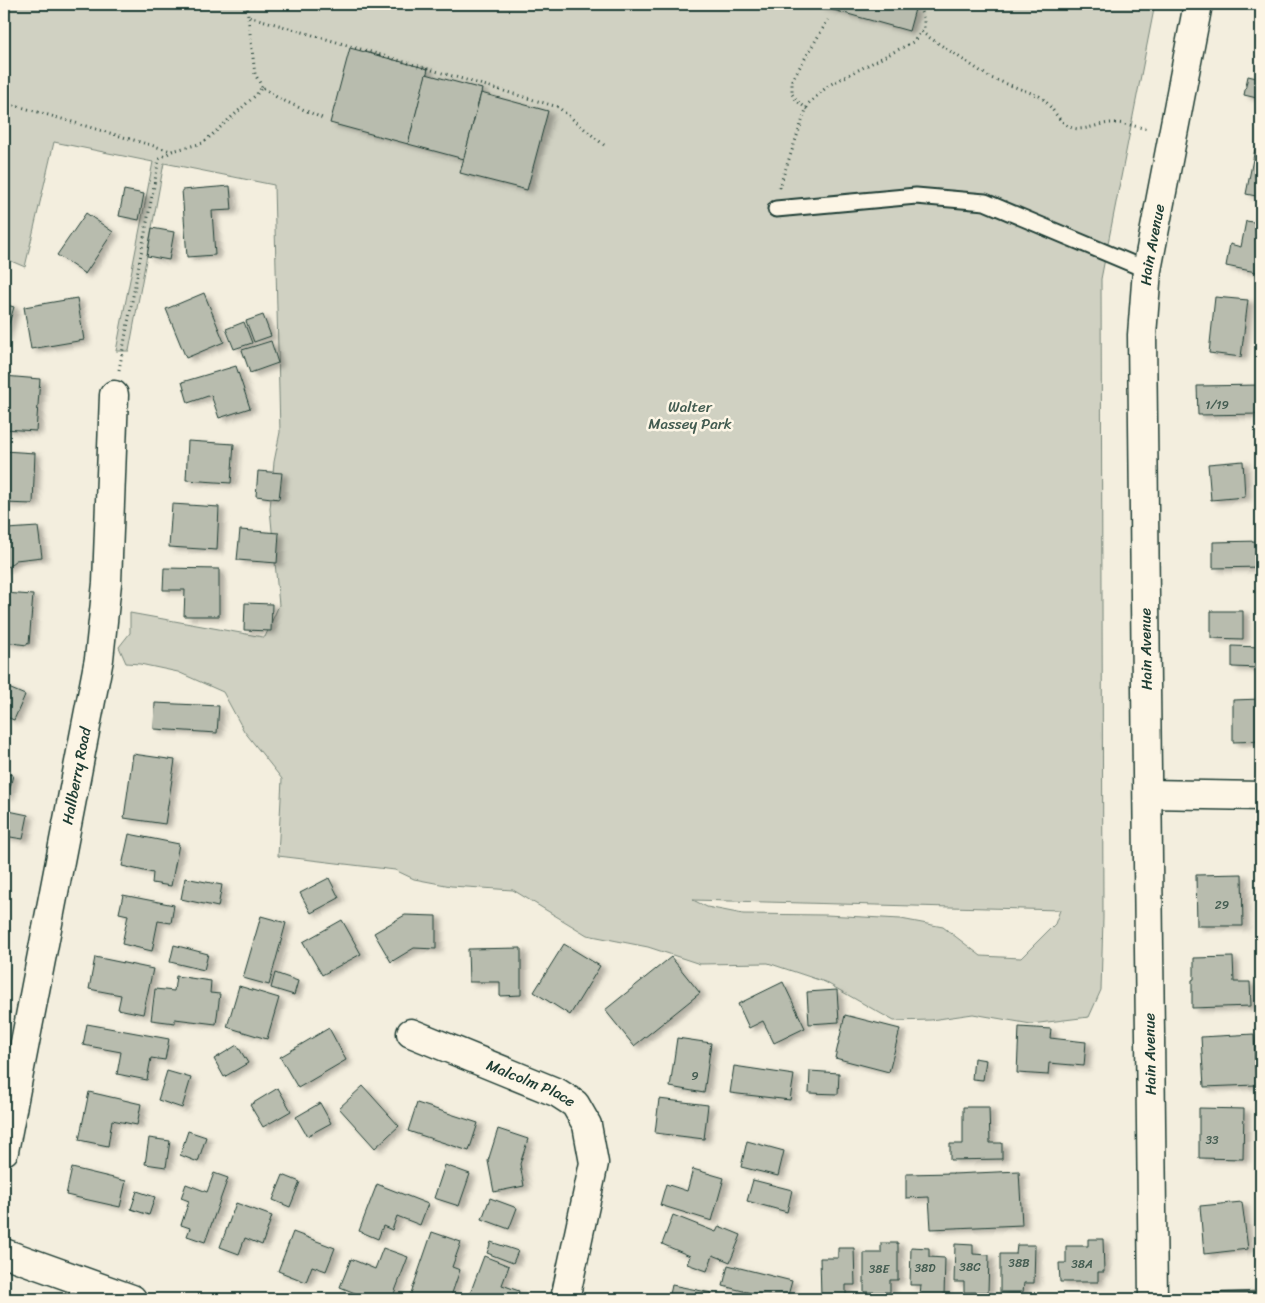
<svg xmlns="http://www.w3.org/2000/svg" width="1265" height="1303" font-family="Sriracha,sans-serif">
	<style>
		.green { fill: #d0d1c2; stroke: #78877b; fill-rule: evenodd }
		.building { fill: #b8bcae; stroke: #1f3d34; filter: url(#shadow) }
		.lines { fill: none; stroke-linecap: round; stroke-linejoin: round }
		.service-casing { stroke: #1f3d34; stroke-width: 19 }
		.minor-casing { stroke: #1f3d34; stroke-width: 31 }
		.tertiary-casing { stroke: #1f3d34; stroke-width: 31 }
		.path { stroke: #1f3d34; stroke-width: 3; stroke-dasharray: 1 4; stroke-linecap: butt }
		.service { stroke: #fcf5e5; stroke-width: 15 }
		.minor { stroke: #fcf5e5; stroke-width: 28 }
		.tertiary { stroke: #fcf5e5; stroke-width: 28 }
		.labels { text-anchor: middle; stroke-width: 5; stroke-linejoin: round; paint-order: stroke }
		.number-label { font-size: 12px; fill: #455d52 }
		.street-label { font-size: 15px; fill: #1f3d34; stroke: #fcf5e5 }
		.park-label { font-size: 15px; fill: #425b50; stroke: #fcf5e5 }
	</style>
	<defs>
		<filter id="shadow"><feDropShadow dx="5.5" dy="3" stdDeviation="2.5" flood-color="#0004"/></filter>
	</defs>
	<rect width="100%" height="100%" fill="#f3eede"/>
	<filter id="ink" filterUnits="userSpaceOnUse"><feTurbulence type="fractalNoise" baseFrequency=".02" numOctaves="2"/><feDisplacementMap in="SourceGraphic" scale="10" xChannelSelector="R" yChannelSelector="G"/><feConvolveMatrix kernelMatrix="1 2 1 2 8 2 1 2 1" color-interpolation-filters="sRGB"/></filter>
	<g filter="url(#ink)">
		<path class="green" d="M 4,4 L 1155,4 L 1101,279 L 1103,918 L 1101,990 L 1089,1017 L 1031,1024 L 973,1014 L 931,1020 L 894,1021 L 825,982 L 768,963 L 700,964 L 648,947 L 587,935 L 513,890 L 451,886 L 414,879 L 395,870 L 278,856 L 282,779 L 244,731 L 223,692 L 178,672 L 140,664 L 126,663 L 119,647 L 130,633 L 130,613 L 263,637 L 265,637 L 279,605 L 270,509 L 274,462 L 280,432 L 274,185 L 164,163 L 129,351 L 116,351 L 153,162 L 54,142 L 25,267 L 4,258 ZM 693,900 L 1060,910 L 1055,924 L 1021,958 L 981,956 L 943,927 L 901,919 L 826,915 L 743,914 L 707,907 Z"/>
		<g class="building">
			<polygon points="819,4 897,4 915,9 909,31 819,6"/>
			<polygon points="350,48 428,69 408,144 330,123"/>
			<polygon points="426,74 482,89 464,159 408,144"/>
			<polygon points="1248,76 1261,79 1261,99 1244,95"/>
			<polygon points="481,93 548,111 527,190 460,173"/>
			<polygon points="1255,149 1261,151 1261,197 1246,194"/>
			<polygon points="230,186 232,210 212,211 215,255 187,257 182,190"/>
			<polygon points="124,190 144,194 139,220 119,216"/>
			<polygon points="86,213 113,232 85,274 57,255"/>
			<polygon points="1246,221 1261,223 1261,273 1226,266 1230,244 1241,247"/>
			<polygon points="152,228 174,232 169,260 147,256"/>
			<polygon points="204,293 224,342 186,358 166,309"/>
			<polygon points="1215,297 1248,300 1241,357 1209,353"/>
			<polygon points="77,298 84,340 31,349 24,307"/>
			<polygon points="4,304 14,307 4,340"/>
			<polygon points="263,315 271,336 254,342 246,321"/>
			<polygon points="244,322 252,343 234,349 226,329"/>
			<polygon points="271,341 278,363 250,373 242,350"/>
			<polygon points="236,366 250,408 219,418 211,395 188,403 182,382"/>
			<polygon points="4,376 40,379 36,431 4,429"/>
			<polygon points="1261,385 1261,414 1198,415 1197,386"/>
			<polygon points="188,441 234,444 231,483 186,480"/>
			<polygon points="4,451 35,453 33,504 4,503"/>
			<polygon points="1243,461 1245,497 1211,500 1208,464"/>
			<polygon points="258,471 282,473 279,499 256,496"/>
			<polygon points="172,504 219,507 217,550 169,547"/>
			<polygon points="38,527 42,557 16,560 4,570 4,531 7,529"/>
			<polygon points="240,530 279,533 277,563 237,560"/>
			<polygon points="1261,541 1261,567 1213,568 1213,542"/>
			<polygon points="164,568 219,569 219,616 184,616 185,590 163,590"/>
			<polygon points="4,593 33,595 29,644 27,643 27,645 4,642"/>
			<polygon points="245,603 272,604 271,631 244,630"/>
			<polygon points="1211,611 1243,611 1243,639 1211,638"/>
			<polygon points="1232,646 1261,647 1261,668 1232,667"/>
			<polygon points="4,686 25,695 14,720 4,716"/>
			<polygon points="1261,699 1261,741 1233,742 1233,700"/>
			<polygon points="155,703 219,706 217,733 154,729"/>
			<polygon points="133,754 175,760 165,824 124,818"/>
			<polygon points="4,773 13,775 8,796 4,795"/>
			<polygon points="4,810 28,815 23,839 4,836"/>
			<polygon points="129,834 179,844 171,886 152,883 153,873 122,866"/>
			<polygon points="1242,874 1243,926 1197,926 1196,875"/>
			<polygon points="185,878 222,885 218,907 181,899"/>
			<polygon points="329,878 339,898 311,913 300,893"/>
			<polygon points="123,895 174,905 171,923 158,921 152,951 122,944 128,915 119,913"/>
			<polygon points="405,915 436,916 436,949 414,948 391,962 374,933"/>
			<polygon points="261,916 286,923 269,985 243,978"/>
			<polygon points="342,920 361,954 322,975 303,942"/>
			<polygon points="564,944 600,966 570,1015 534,992"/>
			<polygon points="174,945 208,954 204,970 170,962"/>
			<polygon points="521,948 521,995 500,996 500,982 469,982 468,949"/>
			<polygon points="95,957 153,969 143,1014 118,1009 121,995 89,989"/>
			<polygon points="671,957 700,993 634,1046 605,1010"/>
			<polygon points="1233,957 1234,982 1250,982 1251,1006 1192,1008 1192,980 1194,979 1194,958"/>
			<polygon points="275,973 298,981 294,995 271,988"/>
			<polygon points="176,976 211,981 210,993 220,994 216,1024 175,1019 175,1023 151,1020 155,989 174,991"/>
			<polygon points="783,982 805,1028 774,1043 763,1021 749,1028 738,1004"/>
			<polygon points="239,986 279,998 267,1039 227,1027"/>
			<polygon points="837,990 839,1022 809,1024 807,992"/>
			<polygon points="845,1015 900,1029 889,1072 835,1058"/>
			<polygon points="87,1024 169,1039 165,1060 151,1058 147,1080 117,1074 121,1052 83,1045"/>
			<polygon points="1019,1027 1051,1029 1050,1038 1086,1042 1084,1066 1049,1063 1048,1075 1017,1073"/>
			<polygon points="329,1028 346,1060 298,1088 280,1057"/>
			<polygon points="1254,1034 1256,1085 1204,1087 1201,1037"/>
			<polygon points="677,1038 711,1043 704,1093 670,1087"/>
			<polygon points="237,1045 248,1063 224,1077 214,1059"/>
			<polygon points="974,1058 986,1060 983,1080 972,1079"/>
			<polygon points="734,1066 794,1075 790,1100 730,1093"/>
			<polygon points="167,1071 191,1078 182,1108 158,1100"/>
			<polygon points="810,1071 839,1073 838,1094 809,1093"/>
			<polygon points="363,1086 399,1126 375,1148 339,1108"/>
			<polygon points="278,1088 291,1111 263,1127 250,1105"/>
			<polygon points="89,1092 141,1104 137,1125 112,1120 108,1146 79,1140"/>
			<polygon points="659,1099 708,1105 704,1139 655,1133"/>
			<polygon points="320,1103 331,1123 307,1136 296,1117"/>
			<polygon points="417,1103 478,1123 469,1151 408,1131"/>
			<polygon points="963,1107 989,1107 990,1143 1002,1143 1002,1159 950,1160 950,1144 963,1144"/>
			<polygon points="1199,1108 1244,1109 1243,1159 1199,1158"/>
			<polygon points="498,1129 528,1139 520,1164 524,1186 494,1192 488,1161"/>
			<polygon points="188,1131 206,1137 198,1162 180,1155"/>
			<polygon points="149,1138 170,1141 166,1167 145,1164"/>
			<polygon points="747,1141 784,1151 778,1176 741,1167"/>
			<polygon points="445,1165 470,1174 459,1206 434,1198"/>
			<polygon points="72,1168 126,1181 120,1207 66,1195"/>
			<polygon points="693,1169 724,1178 712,1221 660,1205 666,1184 687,1191"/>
			<polygon points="1019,1171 1022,1225 931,1229 929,1197 906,1198 906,1174 953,1173 953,1174"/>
			<polygon points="214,1173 228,1178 205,1242 187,1236 190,1228 181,1225 189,1201 181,1198 186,1184 207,1192"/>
			<polygon points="283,1175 300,1182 290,1207 273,1200"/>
			<polygon points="753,1180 792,1190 787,1212 747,1201"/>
			<polygon points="377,1184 428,1204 420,1225 397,1216 392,1230 383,1226 378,1239 359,1231"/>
			<polygon points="137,1191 155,1197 149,1215 131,1209"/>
			<polygon points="490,1198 517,1208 509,1229 482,1219"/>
			<polygon points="1242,1202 1248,1249 1204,1254 1200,1206"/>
			<polygon points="236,1203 272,1216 262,1245 245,1238 239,1254 220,1247"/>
			<polygon points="673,1215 716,1232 719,1226 741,1235 730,1262 713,1255 707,1271 687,1264 690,1256 662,1244"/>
			<polygon points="293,1232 335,1248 326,1271 312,1266 306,1282 278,1271"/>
			<polygon points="432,1232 461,1242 452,1267 460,1270 450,1299 409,1299"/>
			<polygon points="1088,1239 1103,1239 1104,1272 1098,1272 1098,1282 1060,1282 1059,1263 1066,1263 1066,1246 1088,1246"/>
			<polygon points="491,1242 518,1251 513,1263 487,1253"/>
			<polygon points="881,1243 898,1243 898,1280 890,1280 890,1292 864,1292 864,1253 881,1253"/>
			<polygon points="955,1244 973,1245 973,1254 989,1255 988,1292 964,1292 964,1282 954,1282"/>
			<polygon points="1017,1245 1035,1245 1034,1283 1024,1283 1023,1292 1000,1292 1000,1254 1016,1254"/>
			<polygon points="911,1247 929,1248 929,1257 945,1258 944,1296 920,1295 921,1285 910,1285"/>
			<polygon points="383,1248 408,1257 392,1299 364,1299 365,1297 340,1287 351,1259 375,1269"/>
			<polygon points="838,1248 854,1248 855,1285 846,1285 846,1297 821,1297 820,1258 838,1258"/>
			<polygon points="484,1256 509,1266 502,1285 519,1291 517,1299 468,1299"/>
			<polygon points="728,1265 792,1281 787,1299 775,1299 723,1286"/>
			<polygon points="672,1285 712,1293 711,1299 669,1299"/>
			<polygon points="1261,1291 1261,1299 1204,1299 1204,1293"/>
		</g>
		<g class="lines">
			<g class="service-casing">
				<polyline id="service" points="776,209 916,196 985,202 1147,270"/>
			</g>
			<g class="minor-casing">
				<g id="minor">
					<polyline points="1148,794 1261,796"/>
					<path id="s1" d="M 411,1033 L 558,1093 L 575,1104 L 587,1125 L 594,1163 L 565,1299"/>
					<path id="s2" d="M 4,1151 L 99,659 L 107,583 L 114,395"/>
					<polyline points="4,1253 132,1299"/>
				</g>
			</g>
			<g class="tertiary-casing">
				<g id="tertiary">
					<path id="s3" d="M 1153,1299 L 1142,335 L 1147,270 L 1198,4"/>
				</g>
			</g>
			<g class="path">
				<polyline points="247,4 248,16"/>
				<path d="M 921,32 L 991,78 L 1039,96 C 1050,103 1055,116 1065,124 C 1081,136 1097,122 1114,123 C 1125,123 1137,127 1148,129"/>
				<polyline points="262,87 255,74 248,16 558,107 604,145"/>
				<polyline points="4,102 171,151"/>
				<polyline points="807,109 797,101 792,94 792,80 828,20"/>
				<polyline points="779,188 808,104 829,85 913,42 924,29 924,20 918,4"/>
				<polyline points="119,370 159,159 172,151 203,143 256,95 262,87 278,98 322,118"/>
			</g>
			<use href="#service" class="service"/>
			<use href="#minor" class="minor"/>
			<use href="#tertiary" class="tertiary"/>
		</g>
	</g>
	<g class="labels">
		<g class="number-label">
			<text x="1217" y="409">1/19</text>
			<text x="1222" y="909">29</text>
			<text x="695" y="1080">9</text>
			<text x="1212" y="1144">33</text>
			<text x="1019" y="1267">38B</text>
			<text x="1082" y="1268">38A</text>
			<text x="970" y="1271">38C</text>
			<text x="925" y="1272">38D</text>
			<text x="879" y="1273">38E</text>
		</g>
		<g class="street-label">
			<text dy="5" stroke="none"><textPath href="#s3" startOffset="1055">Hain Avenue</textPath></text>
			<text transform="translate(1146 649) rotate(-91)" y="5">Hain Avenue</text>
			<text dy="5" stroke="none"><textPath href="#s2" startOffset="382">Hallberry Road</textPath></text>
			<text transform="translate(1150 1054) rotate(-91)" y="5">Hain Avenue</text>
			<text dy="5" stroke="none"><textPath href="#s1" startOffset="130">Malcolm Place</textPath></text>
		</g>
		<g class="park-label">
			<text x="690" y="412">Walter<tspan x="690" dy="17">Massey Park</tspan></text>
		</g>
	</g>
	<rect width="1265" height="1303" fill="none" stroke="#fcf5e5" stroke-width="20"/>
	<rect x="10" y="10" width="1245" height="1283" fill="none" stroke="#1f3d34" stroke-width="2" filter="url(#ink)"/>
</svg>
